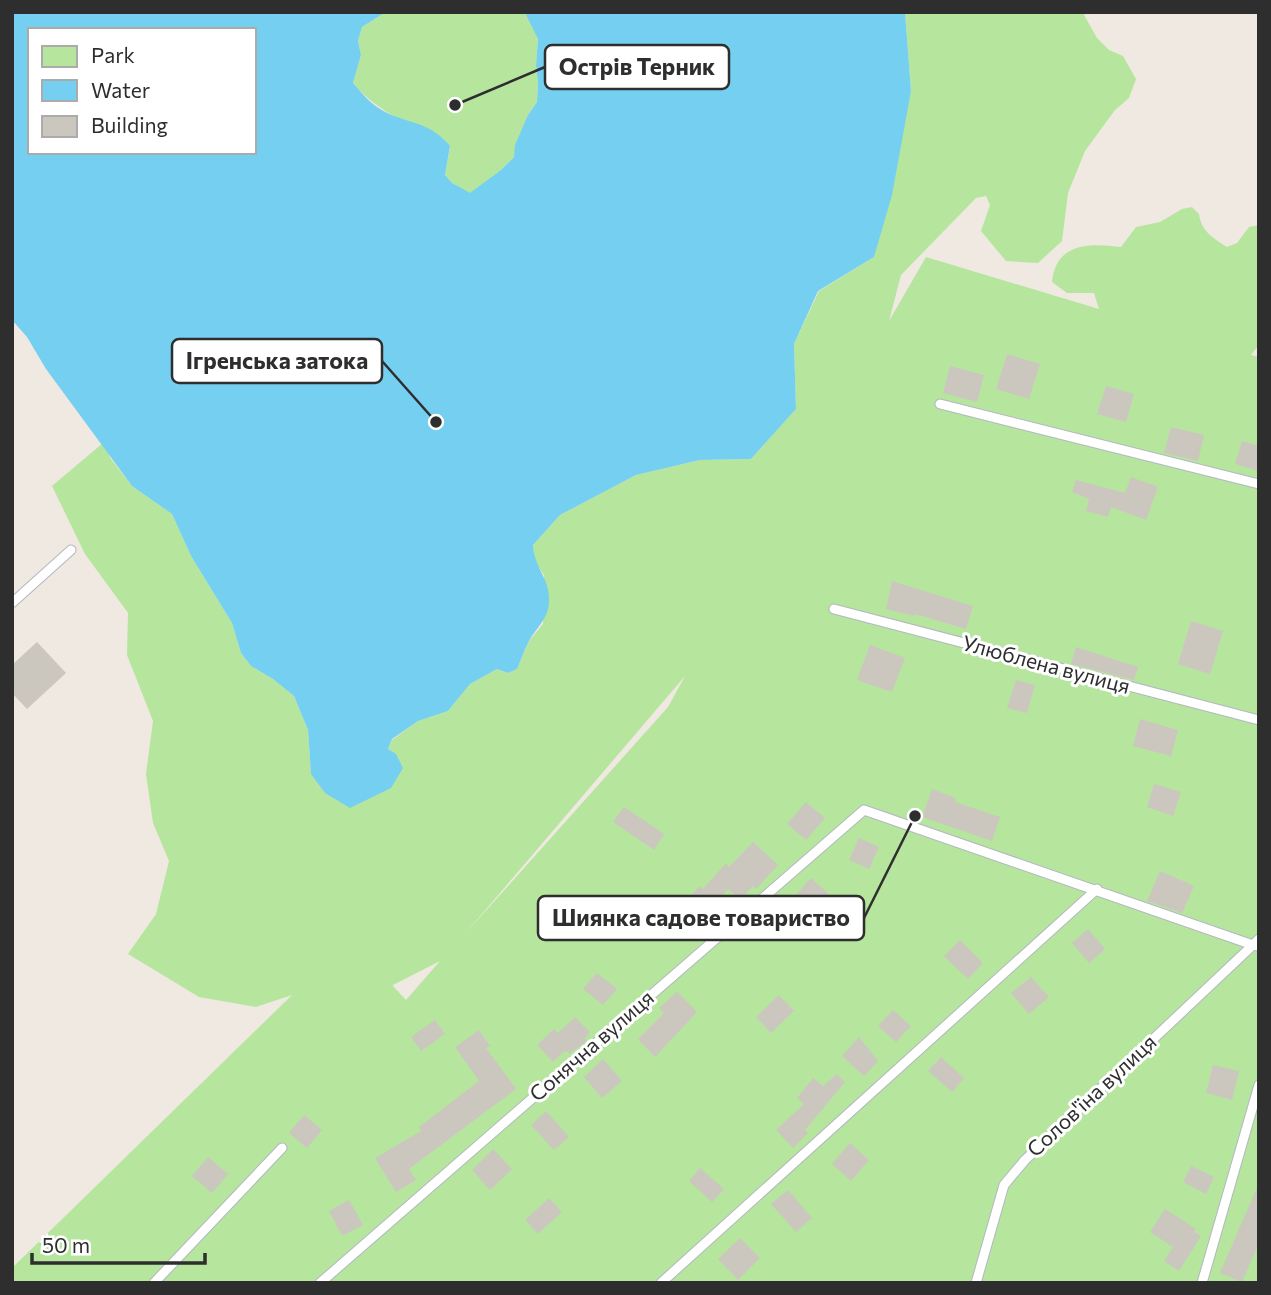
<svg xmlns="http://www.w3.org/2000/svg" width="1271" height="1295" font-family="Commissioner,sans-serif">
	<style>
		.green { fill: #b6e59e; fill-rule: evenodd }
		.water { fill: #75cff0; fill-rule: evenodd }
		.building { fill: #cbc7bf }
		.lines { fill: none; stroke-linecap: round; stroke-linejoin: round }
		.lane-casing { stroke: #b4b7c1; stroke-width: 11 }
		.lane { stroke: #fff; stroke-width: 9 }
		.labels { text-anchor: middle; stroke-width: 6; stroke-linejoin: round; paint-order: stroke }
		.street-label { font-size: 21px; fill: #2e2e2e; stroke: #fff }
		.leader { fill: none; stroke: #2e2e2e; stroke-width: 2.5 }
		.callout-dot { fill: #2e2e2e; stroke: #fff; stroke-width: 2.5 }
		.callout { fill: #fff; stroke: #2e2e2e; stroke-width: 2.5 }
		.callout-label { font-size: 23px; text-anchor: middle; font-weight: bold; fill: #2e2e2e }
	</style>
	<rect width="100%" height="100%" fill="#efe9e1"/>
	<g class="green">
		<path d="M 386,12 L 528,12 L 526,15 L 538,38 L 536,65 L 538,83 L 537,102 L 528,115 L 514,157 L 501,170 L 470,194 L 452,183 L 445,175 L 450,147 C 418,128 376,112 353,83 L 361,55 L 358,41 L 362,27 Z"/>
		<path d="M 905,12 L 1086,12 L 1084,15 L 1097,38 L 1109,50 L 1123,56 L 1136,79 L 1129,98 L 1115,110 L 1085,151 L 1068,193 L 1062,241 L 1038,263 L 1006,261 L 981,231 L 990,205 L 986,196 L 976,198 L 901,275 L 889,321 L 926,257 L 1099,309 L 1094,293 L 1067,293 L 1052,282 C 1056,242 1090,243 1121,247 L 1136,227 L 1160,222 L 1182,209 L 1192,207 L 1199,214 C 1201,231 1213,238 1227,247 L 1237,243 L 1249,227 L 1259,225 L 1258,346 L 1251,355 L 1259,357 L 1259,1283 L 12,1283 L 12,1268 L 292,995 L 256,1007 L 199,997 L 128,954 L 156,914 L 169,861 L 153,823 L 146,774 L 153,721 L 127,655 L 128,613 L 85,554 L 52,486 L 103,443 L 111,459 L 132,486 L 172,514 L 191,556 L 232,623 L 241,653 L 251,666 L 273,679 L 294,696 L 308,730 L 311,774 L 392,752 L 388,749 L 392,740 L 418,721 L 448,711 L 470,684 L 497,669 L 508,673 L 517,669 L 529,641 L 543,624 L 544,575 L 534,560 L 533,545 L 560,515 L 636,475 L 700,460 L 751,459 L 796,409 L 794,344 L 819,291 L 874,257 L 911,91 ZM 685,676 L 668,707 L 465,934 ZM 440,961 L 406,1000 L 393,986 L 393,985 Z"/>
	</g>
	<path class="water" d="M 12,12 L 386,12 L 362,27 L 358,41 L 361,55 L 353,83 C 361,92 367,100 377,107 C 405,126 425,117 450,146 L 445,175 L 452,183 L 470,193 L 501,170 L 514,157 L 515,145 L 528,115 L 537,102 L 538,83 L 536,65 L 538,39 L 526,15 L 528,12 L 905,12 L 911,91 L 892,195 L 874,257 L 818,291 L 794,344 L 796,409 L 751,459 L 700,460 L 636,475 L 560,515 L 533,545 C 534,567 549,578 549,598 C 550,619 536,627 528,643 C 524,651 521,660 517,669 L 508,673 L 497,669 L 470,684 L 448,711 L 418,721 L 392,739 L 388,749 L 396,754 L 403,768 L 391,788 L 350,808 L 325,793 L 311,774 L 308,730 L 294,696 L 273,679 L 251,666 L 241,653 L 232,623 L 191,556 L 172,514 L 132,486 L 46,369 L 27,337 L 12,320 ZM 30,30 L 254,30 L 254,152 L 30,152 Z"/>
	<g class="building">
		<polygon points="1007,354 1040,364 1029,399 996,389"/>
		<polygon points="950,366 984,375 977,402 943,393"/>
		<polygon points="1106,386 1134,394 1126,422 1097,414"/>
		<polygon points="1171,427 1204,435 1198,461 1164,453"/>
		<polygon points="1242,441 1259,446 1259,471 1235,464"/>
		<polygon points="1131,477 1158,487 1146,520 1111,507 1108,517 1086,511 1089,499 1072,492 1076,480 1125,493"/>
		<polygon points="892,581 973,606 966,629 915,614 914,616 886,609"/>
		<polygon points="1191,621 1223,631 1210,674 1178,664"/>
		<polygon points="37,642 66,673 27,709 12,693 12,665"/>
		<polygon points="870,645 905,658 892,692 857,680"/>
		<polygon points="1076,647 1138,667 1134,680 1071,664"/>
		<polygon points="1016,680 1035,685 1027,713 1007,708"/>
		<polygon points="1140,719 1178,730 1171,756 1133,746"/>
		<polygon points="1154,784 1181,792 1173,816 1147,807"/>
		<polygon points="932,789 956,798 955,802 1000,817 992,841 922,817"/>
		<polygon points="806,802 825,818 806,840 787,824"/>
		<polygon points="624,807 664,834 654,850 613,822"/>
		<polygon points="859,838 879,847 869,869 849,860"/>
		<polygon points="753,842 778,865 756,889 753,886 740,900 728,889 703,920 684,905 699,886 703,889 726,863 729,867"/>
		<polygon points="1160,871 1194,886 1182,913 1147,901"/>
		<polygon points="811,878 830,895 815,912 796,895"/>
		<polygon points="1088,929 1105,949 1089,963 1072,943"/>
		<polygon points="960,940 983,963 968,979 944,956"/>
		<polygon points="597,973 617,989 603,1005 583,989"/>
		<polygon points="1031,977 1049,997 1029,1014 1011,993"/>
		<polygon points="677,992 697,1012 655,1057 638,1039 664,1013 659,1008"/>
		<polygon points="779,995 794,1011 771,1033 756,1017"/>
		<polygon points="893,1010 911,1026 896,1042 878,1026"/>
		<polygon points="575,1017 590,1032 585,1038 587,1041 569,1054 567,1051 563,1052 553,1062 537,1045 554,1029 558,1033"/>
		<polygon points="435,1020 445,1034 421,1051 411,1037"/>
		<polygon points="479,1030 490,1046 486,1048 516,1089 409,1169 416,1180 396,1192 375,1158 421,1131 419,1127 479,1081 455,1047"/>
		<polygon points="859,1037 878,1061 864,1076 842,1056"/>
		<polygon points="941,1057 964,1078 952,1092 928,1071"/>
		<polygon points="603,1059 622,1081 602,1098 584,1077"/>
		<polygon points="1213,1065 1239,1071 1232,1100 1206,1093"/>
		<polygon points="837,1074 845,1082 805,1130 808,1133 793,1148 776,1130 804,1104 797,1098 813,1078 823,1086"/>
		<polygon points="546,1111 569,1137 554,1150 531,1125"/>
		<polygon points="304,1115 322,1130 307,1148 289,1133"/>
		<polygon points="850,1143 869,1160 851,1181 832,1164"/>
		<polygon points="493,1149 512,1169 490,1190 472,1170"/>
		<polygon points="208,1157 228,1174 212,1193 192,1176"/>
		<polygon points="1191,1166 1214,1177 1206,1194 1183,1182"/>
		<polygon points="700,1168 724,1189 712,1202 689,1181"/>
		<polygon points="1259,1183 1259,1243 1242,1282 1220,1273"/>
		<polygon points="788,1190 812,1218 796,1232 771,1204"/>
		<polygon points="549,1198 562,1212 538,1234 525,1220"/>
		<polygon points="349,1200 363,1225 342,1236 329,1211"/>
		<polygon points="1165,1209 1196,1229 1194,1232 1201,1236 1179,1271 1164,1261 1173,1247 1150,1232"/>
		<polygon points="740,1238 760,1258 738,1280 718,1259"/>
	</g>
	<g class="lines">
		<g class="lane-casing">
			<g id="lane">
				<polyline points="940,404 1259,484"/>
				<polyline points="12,603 71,550"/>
				<polyline points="834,609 1259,720"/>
				<polyline points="154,1283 282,1148"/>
				<polyline points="320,1283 864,810 1253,945 1259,939"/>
				<polyline points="661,1283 1097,889"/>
				<polyline points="976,1283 1004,1185 1025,1160 1253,945 1257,946"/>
				<polyline points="1202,1283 1259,1085"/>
			</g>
		</g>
		<use href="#lane" class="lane"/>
	</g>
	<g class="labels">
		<g class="street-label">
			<text transform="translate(1046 665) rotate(15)" y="7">Улюблена вулиця</text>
			<text transform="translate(592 1046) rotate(-41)" y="7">Сонячна вулиця</text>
			<text transform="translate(1092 1096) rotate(-43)" y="7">Солов'їна вулиця</text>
		</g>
	</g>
	<path class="leader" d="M455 105L545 67M436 422L382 361M915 816L864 918"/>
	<g class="callout-dot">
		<circle cx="455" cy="105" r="7"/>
		<circle cx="436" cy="422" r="7"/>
		<circle cx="915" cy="816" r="7"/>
	</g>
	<g class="callout">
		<rect x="545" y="45" width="184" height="44" rx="7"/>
		<rect x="172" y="339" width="210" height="44" rx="7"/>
		<rect x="538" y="896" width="326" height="44" rx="7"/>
	</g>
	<g class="callout-label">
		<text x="637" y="75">Острів Терник</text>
		<text x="277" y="369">Ігренська затока</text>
		<text x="701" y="926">Шиянка садове товариство</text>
	</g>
	<rect width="1271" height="1295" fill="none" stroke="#2e2e2e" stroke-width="28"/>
	<rect x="28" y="28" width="228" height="126" fill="#ffffff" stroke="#ababab" stroke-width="2"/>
	<rect x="42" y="46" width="35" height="21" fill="#b6e59e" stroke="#ababab" stroke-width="2"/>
	<text x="91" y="63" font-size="21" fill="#2e2e2e">Park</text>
	<rect x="42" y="80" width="35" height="21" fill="#75cff0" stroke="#ababab" stroke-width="2"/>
	<text x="91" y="98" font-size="21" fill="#2e2e2e">Water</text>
	<rect x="42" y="116" width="35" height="21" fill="#cbc7bf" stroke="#ababab" stroke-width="2"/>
	<text x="91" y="133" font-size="21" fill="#2e2e2e">Building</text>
	<path d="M32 1253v10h173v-10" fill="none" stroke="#2e2e2e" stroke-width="3.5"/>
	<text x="42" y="1253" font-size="21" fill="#2e2e2e" stroke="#ffffff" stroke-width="5" paint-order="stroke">50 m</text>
</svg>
